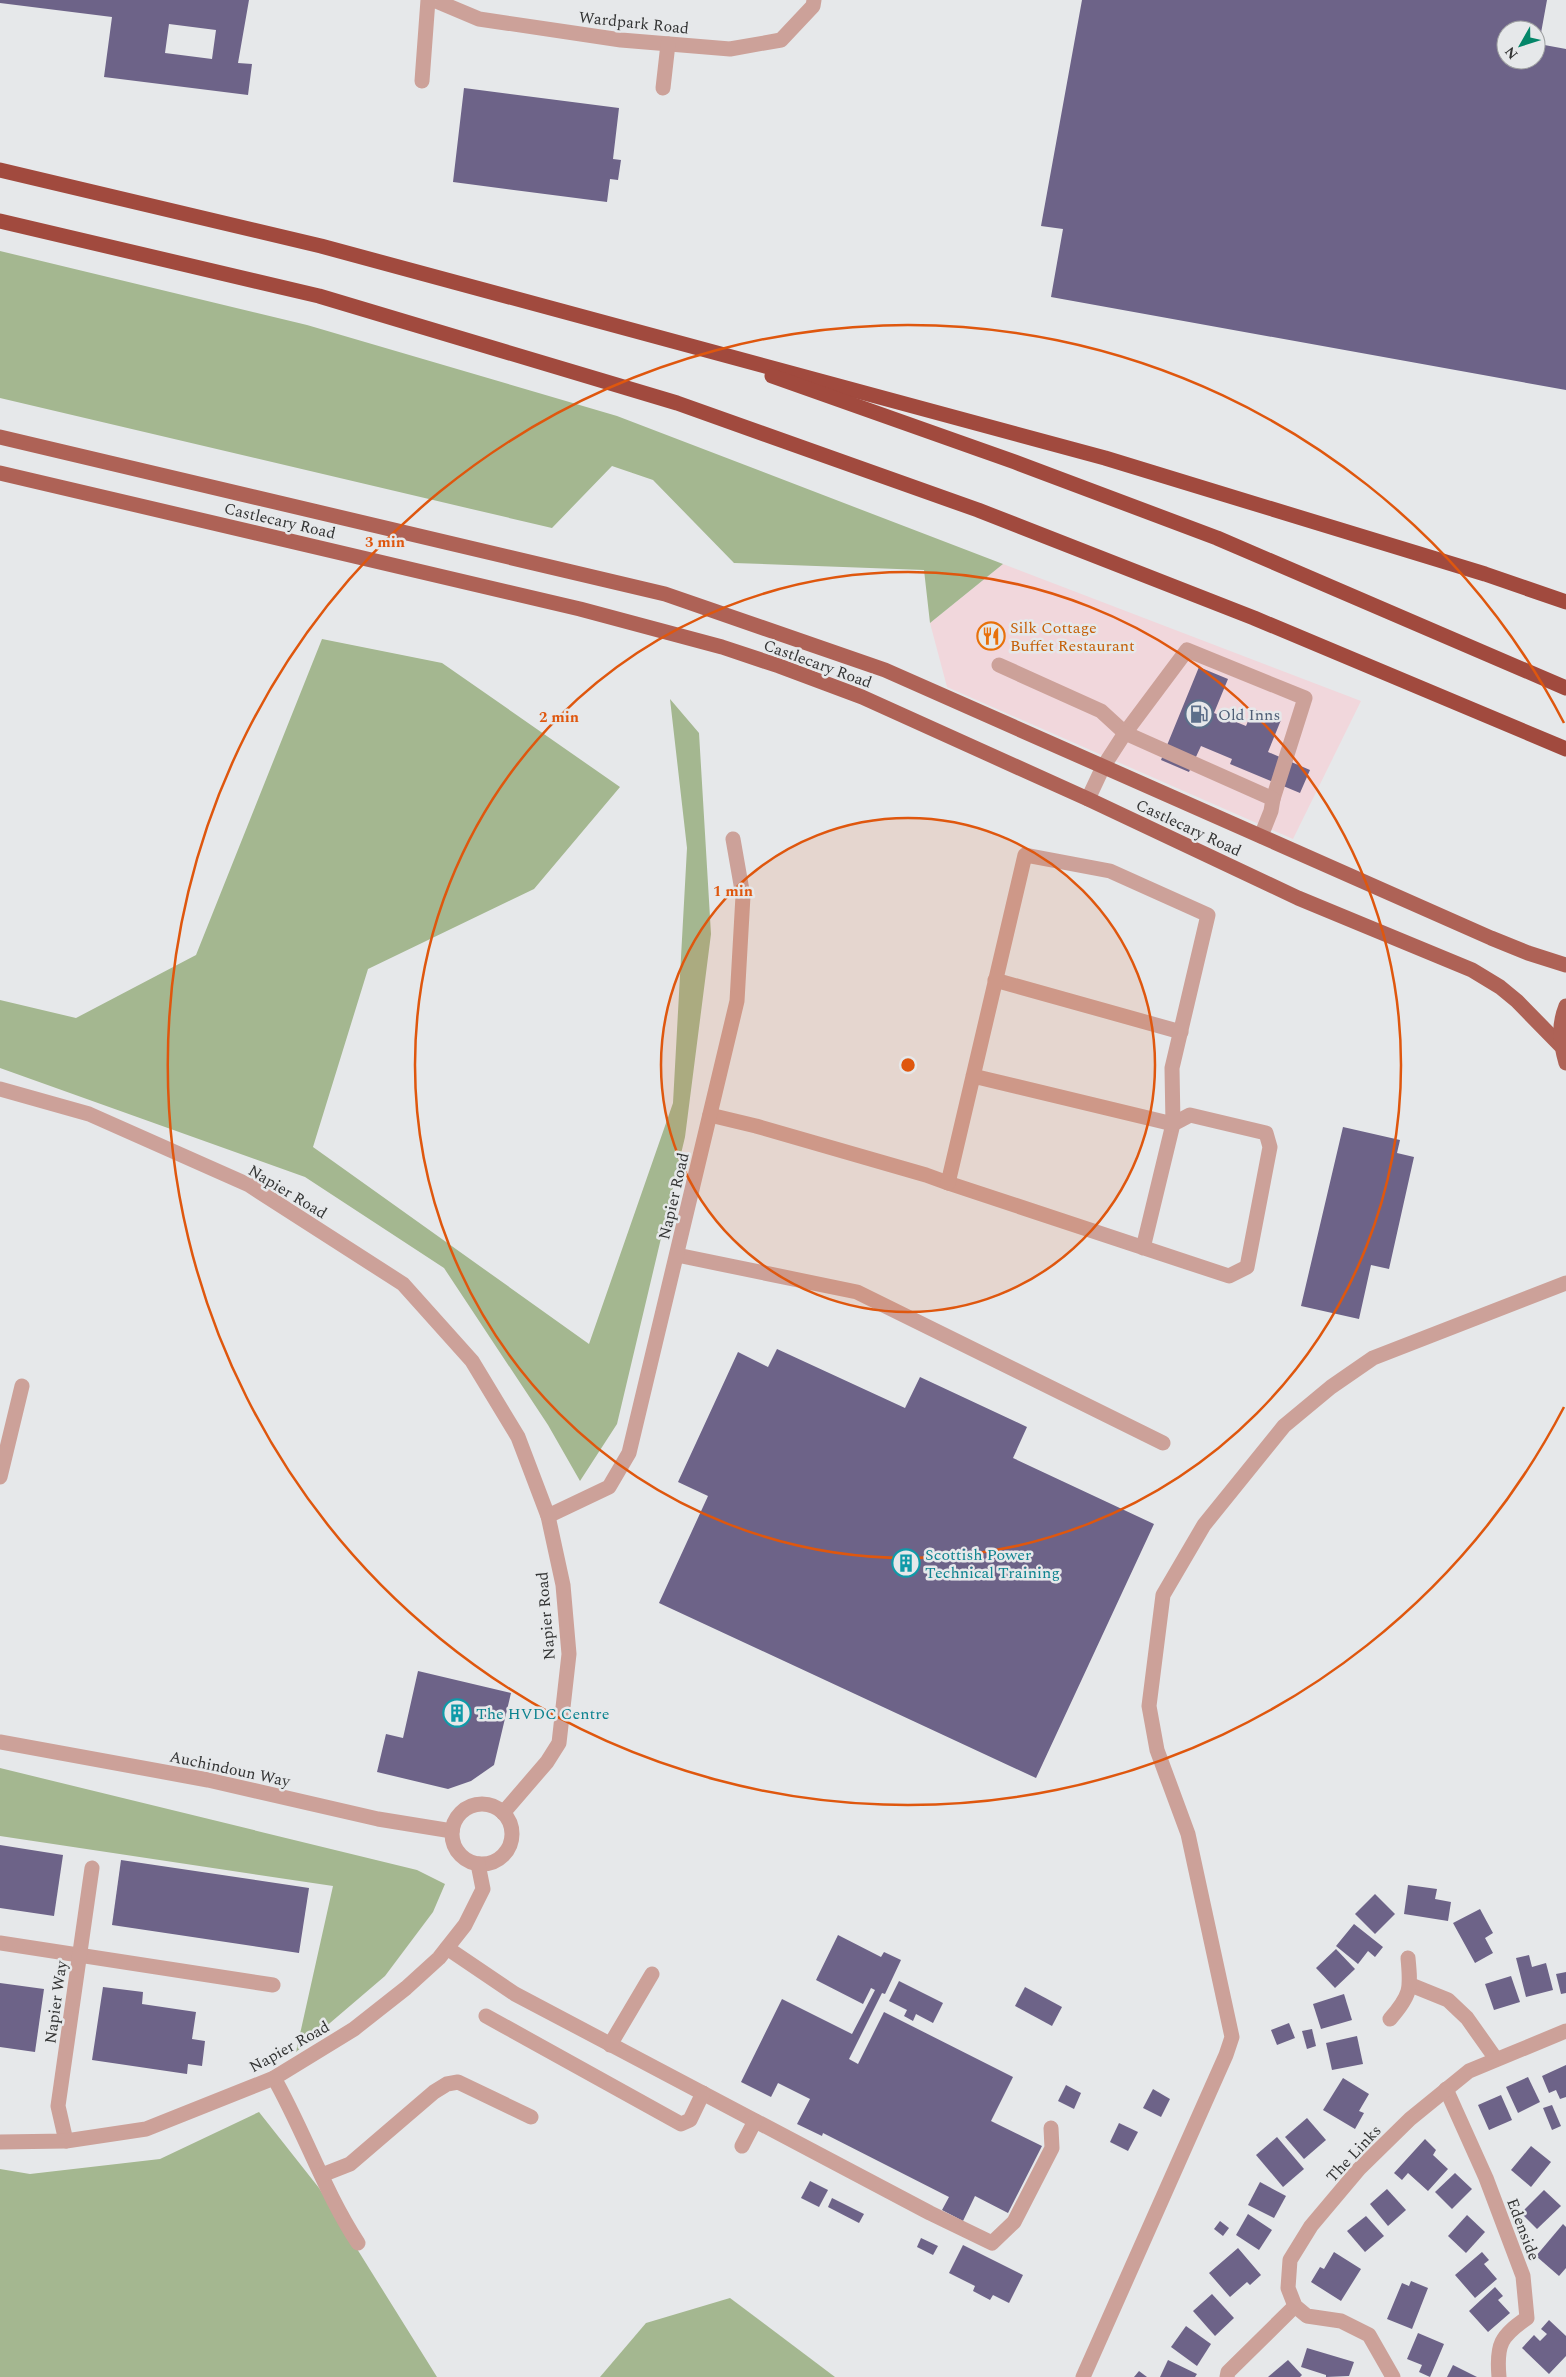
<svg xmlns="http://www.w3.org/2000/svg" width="1566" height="2377" font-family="Spectral,serif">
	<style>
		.commercial { fill: #f1d7dc }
		.forest { fill: #a4b790 }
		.building { fill: #6d6388; fill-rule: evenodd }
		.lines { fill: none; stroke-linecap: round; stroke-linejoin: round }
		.minor { stroke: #cca199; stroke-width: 15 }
		.major { stroke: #ae6256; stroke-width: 15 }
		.highway { stroke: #a14a3e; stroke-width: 15 }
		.ring { fill: none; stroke: #df570e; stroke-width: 2.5 }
		.labels { text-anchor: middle; stroke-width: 5; stroke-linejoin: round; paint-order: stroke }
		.street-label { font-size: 16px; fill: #333434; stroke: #e6e8ea }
		.food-label { font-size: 16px; fill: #c56008; stroke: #e6e8ea; text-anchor: start }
		.service-label { font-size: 16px; fill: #4e5e75; stroke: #e6e8ea; text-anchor: start }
		.culture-label { font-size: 16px; fill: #0d838f; stroke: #e6e8ea; text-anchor: start }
		.centre { fill: #df570e; stroke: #e6e8ea; stroke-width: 2.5 }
		.ring-label { font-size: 15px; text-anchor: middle; font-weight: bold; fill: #df570e; stroke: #e6e8ea; stroke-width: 5; stroke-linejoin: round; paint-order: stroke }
	</style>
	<rect width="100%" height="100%" fill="#e6e8ea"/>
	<polygon class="commercial" points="1003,564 1361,701 1293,839 947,687 930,623"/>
	<g class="forest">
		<polygon points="0,251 307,325 617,416 1003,564 930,623 924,570 734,563 653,480 612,466 552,528 0,398"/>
		<polygon points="322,639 442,663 620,787 534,889 368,969 313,1147 589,1344 673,1103 687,848 670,699 699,733 711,934 685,1137 617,1424 580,1481 548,1425 444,1268 305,1177 0,1068 0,1000 76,1018 196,955"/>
		<polygon points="0,1768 417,1870 445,1884 433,1912 385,1976 296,2052 333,1886 0,1836"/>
		<polygon points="259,2112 319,2188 437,2377 0,2377 0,2169 30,2174 160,2159"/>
		<polygon points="730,2298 835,2377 600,2377 646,2323"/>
	</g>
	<g class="building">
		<path d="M 0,0 L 249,0 L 238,63 L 252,64 L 248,95 L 104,77 L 112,17 L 0,3 ZM 169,24 L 216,30 L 212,59 L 165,53 Z"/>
		<path d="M 1082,0 L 1547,0 L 1539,44 L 1566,49 L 1566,390 L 1051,297 L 1063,229 L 1041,226 ZM 1506,30 L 1536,30 L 1536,60 L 1506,60 Z"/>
		<polygon points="464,88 619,108 613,159 621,160 618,180 610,179 607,202 453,182"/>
		<polygon points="1199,667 1228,679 1214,713 1246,726 1253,709 1281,720 1268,752 1310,770 1300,793 1230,764 1232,759 1201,746 1189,772 1161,760"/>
		<polygon points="1343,1127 1400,1140 1397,1153 1414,1157 1389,1269 1371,1265 1359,1319 1301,1306"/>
		<polygon points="777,1349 905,1408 920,1377 1027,1427 1013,1458 1154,1524 1036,1778 659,1603 708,1496 678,1482 738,1352 768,1367"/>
		<polygon points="418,1671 511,1693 494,1765 471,1781 448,1789 377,1772 386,1734 403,1738"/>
		<polygon points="0,1845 63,1855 54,1916 0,1908"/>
		<polygon points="121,1860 309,1888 299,1953 112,1925"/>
		<polygon points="1408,1885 1437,1889 1435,1899 1451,1902 1448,1921 1404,1914"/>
		<polygon points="1375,1894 1395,1914 1375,1934 1355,1914"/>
		<polygon points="1480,1909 1493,1933 1485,1938 1493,1953 1475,1963 1453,1923"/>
		<polygon points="1354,1924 1383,1947 1375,1957 1368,1951 1358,1964 1336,1946"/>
		<polygon points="838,1935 881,1957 884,1952 901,1960 885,1994 882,1993 849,2059 858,2064 884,2012 1013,2077 991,2121 1042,2146 1008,2213 975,2196 963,2221 942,2210 949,2197 823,2133 822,2136 797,2124 810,2099 778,2083 771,2097 741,2082 782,1999 852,2034 875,1990 871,1988 863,2004 816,1980"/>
		<polygon points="1336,1949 1355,1969 1335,1988 1316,1968"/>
		<polygon points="1529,1955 1532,1967 1546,1963 1553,1990 1526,1997 1516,1958"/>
		<polygon points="1566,1972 1566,1993 1561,1994 1556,1974"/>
		<polygon points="1511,1976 1520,2002 1494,2010 1485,1984"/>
		<polygon points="899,1981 943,2003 933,2023 916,2014 913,2021 904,2016 907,2010 889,2001"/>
		<polygon points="0,1983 44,1989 35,2052 0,2047"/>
		<polygon points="103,1987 143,1992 142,2004 196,2012 192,2039 205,2041 202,2066 188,2064 187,2074 92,2060"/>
		<polygon points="1025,1987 1062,2007 1052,2026 1015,2006"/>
		<polygon points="1344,1994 1352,2020 1321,2029 1313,2004"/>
		<polygon points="1289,2023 1295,2038 1277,2045 1271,2030"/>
		<polygon points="1312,2029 1316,2046 1307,2049 1302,2031"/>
		<polygon points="1357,2036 1363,2064 1332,2070 1326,2043"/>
		<polygon points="1566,2065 1566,2097 1560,2099 1556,2090 1549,2093 1542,2076"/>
		<polygon points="1528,2077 1540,2102 1518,2113 1506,2087"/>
		<polygon points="1343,2078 1369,2094 1359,2111 1364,2113 1355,2129 1323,2110"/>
		<polygon points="1066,2085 1081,2093 1074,2109 1058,2101"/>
		<polygon points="1153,2089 1170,2099 1161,2117 1143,2108"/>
		<polygon points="1501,2095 1512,2120 1489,2130 1478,2105"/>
		<polygon points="1552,2105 1561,2126 1552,2130 1543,2108"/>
		<polygon points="1307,2118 1326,2140 1304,2159 1285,2137"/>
		<polygon points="1119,2123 1138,2132 1128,2151 1110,2142"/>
		<polygon points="1277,2137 1304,2169 1283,2187 1256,2155"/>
		<polygon points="1425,2139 1436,2150 1433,2155 1448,2169 1428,2191 1408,2173 1402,2180 1394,2173"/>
		<polygon points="1531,2146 1551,2162 1531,2187 1511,2170"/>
		<polygon points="1455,2173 1472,2189 1452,2209 1435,2192"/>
		<polygon points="810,2181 828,2190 819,2207 801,2198"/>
		<polygon points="1260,2182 1286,2196 1274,2218 1248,2205"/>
		<polygon points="1387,2189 1406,2210 1388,2226 1370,2204"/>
		<polygon points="1544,2190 1561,2206 1537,2229 1521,2213"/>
		<polygon points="832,2198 864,2214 859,2223 828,2207"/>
		<polygon points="1248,2214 1272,2230 1259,2250 1236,2235"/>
		<polygon points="1467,2215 1485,2232 1466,2253 1448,2236"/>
		<polygon points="1366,2216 1384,2236 1365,2252 1347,2231"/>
		<polygon points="1220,2221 1229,2228 1223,2236 1214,2229"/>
		<polygon points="1563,2224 1566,2227 1566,2268 1559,2276 1536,2256"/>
		<polygon points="921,2238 938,2246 933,2255 917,2247"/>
		<polygon points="963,2245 1023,2275 1009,2303 993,2295 990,2300 973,2291 975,2286 949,2273"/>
		<polygon points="1238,2248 1261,2275 1250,2285 1247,2282 1230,2297 1209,2273"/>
		<polygon points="1334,2252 1361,2269 1341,2301 1311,2282 1320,2267 1324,2269"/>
		<polygon points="1482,2252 1489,2260 1484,2264 1497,2279 1475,2298 1455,2275"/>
		<polygon points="1411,2281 1428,2288 1412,2329 1387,2319 1402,2283 1409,2286"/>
		<polygon points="1495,2287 1503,2296 1498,2300 1510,2313 1488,2332 1469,2311"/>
		<polygon points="1212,2294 1234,2318 1215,2336 1193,2311"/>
		<polygon points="1549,2320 1566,2336 1566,2356 1549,2374 1522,2348 1534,2335 1540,2341 1547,2334 1541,2329"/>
		<polygon points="1186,2326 1211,2344 1197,2366 1171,2347"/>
		<polygon points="1418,2333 1444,2344 1430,2377 1419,2372 1422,2365 1407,2359"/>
		<polygon points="1307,2348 1354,2362 1349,2376 1326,2377 1326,2375 1301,2367"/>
		<polygon points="1168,2360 1197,2374 1195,2377 1160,2377"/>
		<polygon points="1288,2360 1302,2375 1300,2377 1268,2377"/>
		<polygon points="1453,2365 1477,2377 1447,2377"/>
		<polygon points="1139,2371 1147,2377 1134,2377"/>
	</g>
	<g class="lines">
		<g class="minor">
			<polyline points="434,0 479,19 621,40 730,49 781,40 813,6 814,0"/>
			<polyline points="422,81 428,0"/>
			<polyline points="663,88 668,44"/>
			<polyline points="999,665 1101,711 1125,733 1187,650 1305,698 1273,799"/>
			<polyline points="1088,799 1103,767 1125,733 1273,799 1271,811 1261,836"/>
			<polyline points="995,980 1181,1032"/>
			<polyline points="0,1089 89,1114 249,1185 403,1284 472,1361 518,1437 548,1516 563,1585 569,1654 559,1743 547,1762 503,1813"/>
			<polyline points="710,1115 756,1126 926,1175 948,1183 1229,1276 1247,1267 1270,1147 1266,1133 1190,1115 1173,1124 1143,1248"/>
			<polyline points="948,1183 1025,855 1110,871 1208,915 1172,1068 1173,1124 973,1076"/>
			<polyline points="677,1255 857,1292 1163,1443"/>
			<polyline points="0,1477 22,1386"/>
			<polyline points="548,1516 609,1487 629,1453 737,1001 743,896 733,839"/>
			<polyline points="0,1742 208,1780 378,1819 452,1831"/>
			<circle cx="482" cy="1834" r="30"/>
			<polyline points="0,1943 273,1985"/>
			<polyline points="447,1948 515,1994 930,2213 992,2243 1014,2222 1052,2148 1051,2128"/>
			<polyline points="1411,1985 1448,2000 1467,2018 1496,2059"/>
			<polyline points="486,2016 681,2124 690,2120 703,2093"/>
			<path d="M 1390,2019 C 1411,1995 1411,1989 1408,1958"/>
			<polyline points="610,2045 652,1974"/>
			<path d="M 274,2078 C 304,2131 324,2191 358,2243"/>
			<path d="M 1446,2089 L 1486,2178 L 1523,2276 L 1527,2318 C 1501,2336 1496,2344 1499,2377"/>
			<polyline points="66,2141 58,2106 92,1868"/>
			<polyline points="0,2142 66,2141 146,2129 274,2078 354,2029 406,1988 439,1958 465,1925 483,1889 478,1864"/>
			<polyline points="742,2146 755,2121"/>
			<polyline points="322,2175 350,2164 434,2092 447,2084 458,2082 531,2117"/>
			<polyline points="1083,2377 1226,2055 1232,2037 1188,1834 1157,1750 1149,1706 1163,1595 1204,1525 1284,1426 1331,1387 1373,1358 1566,1283"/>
			<polyline points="1227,2377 1228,2372 1295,2306"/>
			<polyline points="1393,2377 1369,2335 1341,2321 1307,2316 1295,2306 1288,2288 1290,2260 1311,2226 1359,2169 1410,2119 1469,2071 1566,2031"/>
		</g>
		<g class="major">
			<polyline points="0,437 665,594 885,670 1491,938 1528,953 1566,965"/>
			<polyline points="0,473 580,609 722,647 779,666 862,697 1088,799 1298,898 1472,970 1500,987 1517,1001 1560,1045"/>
			<path d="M 1566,1006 C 1558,1026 1560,1042 1566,1063"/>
		</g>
		<g class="highway">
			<polyline points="0,170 321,246 1105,458 1485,574 1566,602"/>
			<polyline points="0,221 319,296 677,403 978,510 1254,618 1566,749"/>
			<polyline points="772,376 1015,462 1217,538 1566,688"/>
		</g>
	</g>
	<circle cx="908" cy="1065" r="247" fill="#df570e" fill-opacity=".12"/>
	<g class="ring">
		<circle cx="908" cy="1065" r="247"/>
		<circle cx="908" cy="1065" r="493"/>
		<path d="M1564 1407A740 740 0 1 1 1564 723"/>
	</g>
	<defs>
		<g id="restaurant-ring" transform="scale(1.4375)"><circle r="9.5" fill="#e6e8ea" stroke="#e8710a" stroke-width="1.5"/><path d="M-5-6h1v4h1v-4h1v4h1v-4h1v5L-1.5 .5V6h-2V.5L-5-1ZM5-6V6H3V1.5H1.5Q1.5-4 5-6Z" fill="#e8710a"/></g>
		<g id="fuel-ring" transform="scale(1.4375)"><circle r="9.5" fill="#e6e8ea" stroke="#5c6f8a" stroke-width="1.5"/><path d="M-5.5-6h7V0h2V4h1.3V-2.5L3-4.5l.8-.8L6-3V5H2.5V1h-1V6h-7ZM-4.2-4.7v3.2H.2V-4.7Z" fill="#5c6f8a"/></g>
		<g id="building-ring" transform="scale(1.4375)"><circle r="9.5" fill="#e6e8ea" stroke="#0f9aa8" stroke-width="1.5"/><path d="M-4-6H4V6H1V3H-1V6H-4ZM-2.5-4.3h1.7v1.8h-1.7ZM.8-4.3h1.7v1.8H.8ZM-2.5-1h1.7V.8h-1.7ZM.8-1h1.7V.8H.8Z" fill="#0f9aa8"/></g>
	</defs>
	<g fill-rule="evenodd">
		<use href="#restaurant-ring" x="991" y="636"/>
		<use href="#fuel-ring" x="1199" y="714"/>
		<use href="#building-ring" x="906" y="1563"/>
		<use href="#building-ring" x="457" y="1713"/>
	</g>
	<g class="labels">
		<g class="street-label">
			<text transform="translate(634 22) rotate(6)" y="6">Wardpark Road</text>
			<text transform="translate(280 520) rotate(13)" y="6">Castlecary Road</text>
			<text transform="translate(818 663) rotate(20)" y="6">Castlecary Road</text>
			<text transform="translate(1189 827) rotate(25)" y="6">Castlecary Road</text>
			<text transform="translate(288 1191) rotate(31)" y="6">Napier Road</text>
			<text transform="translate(673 1196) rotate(-77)" y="6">Napier Road</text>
			<text transform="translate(545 1616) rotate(-95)" y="6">Napier Road</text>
			<text transform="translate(230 1768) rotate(12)" y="6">Auchindoun Way</text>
			<text transform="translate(55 2002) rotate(-82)" y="6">Napier Way</text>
			<text transform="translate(289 2046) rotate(-29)" y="6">Napier Road</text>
			<text transform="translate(1353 2153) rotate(-47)" y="6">The Links</text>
			<text transform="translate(1524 2229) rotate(69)" y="6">Edenside</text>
		</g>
		<g class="food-label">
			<text x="1010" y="633">Silk Cottage<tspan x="1010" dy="18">Buffet Restaurant</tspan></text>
		</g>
		<g class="service-label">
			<text x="1218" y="720">Old Inns</text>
		</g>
		<g class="culture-label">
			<text x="925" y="1560">Scottish Power<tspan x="925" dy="18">Technical Training</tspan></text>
			<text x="476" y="1719">The HVDC Centre</text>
		</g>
	</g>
	<circle cx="908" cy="1065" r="8" class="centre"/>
	<g class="ring-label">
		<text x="385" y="547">3 min</text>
		<text x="559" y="722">2 min</text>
		<text x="733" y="896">1 min</text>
	</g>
	<g transform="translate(1521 45) rotate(231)"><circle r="24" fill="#e6e8ea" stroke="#9ea0a1"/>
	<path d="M0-4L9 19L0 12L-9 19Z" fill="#048669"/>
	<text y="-8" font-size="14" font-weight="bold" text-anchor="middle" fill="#333434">N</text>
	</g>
</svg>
